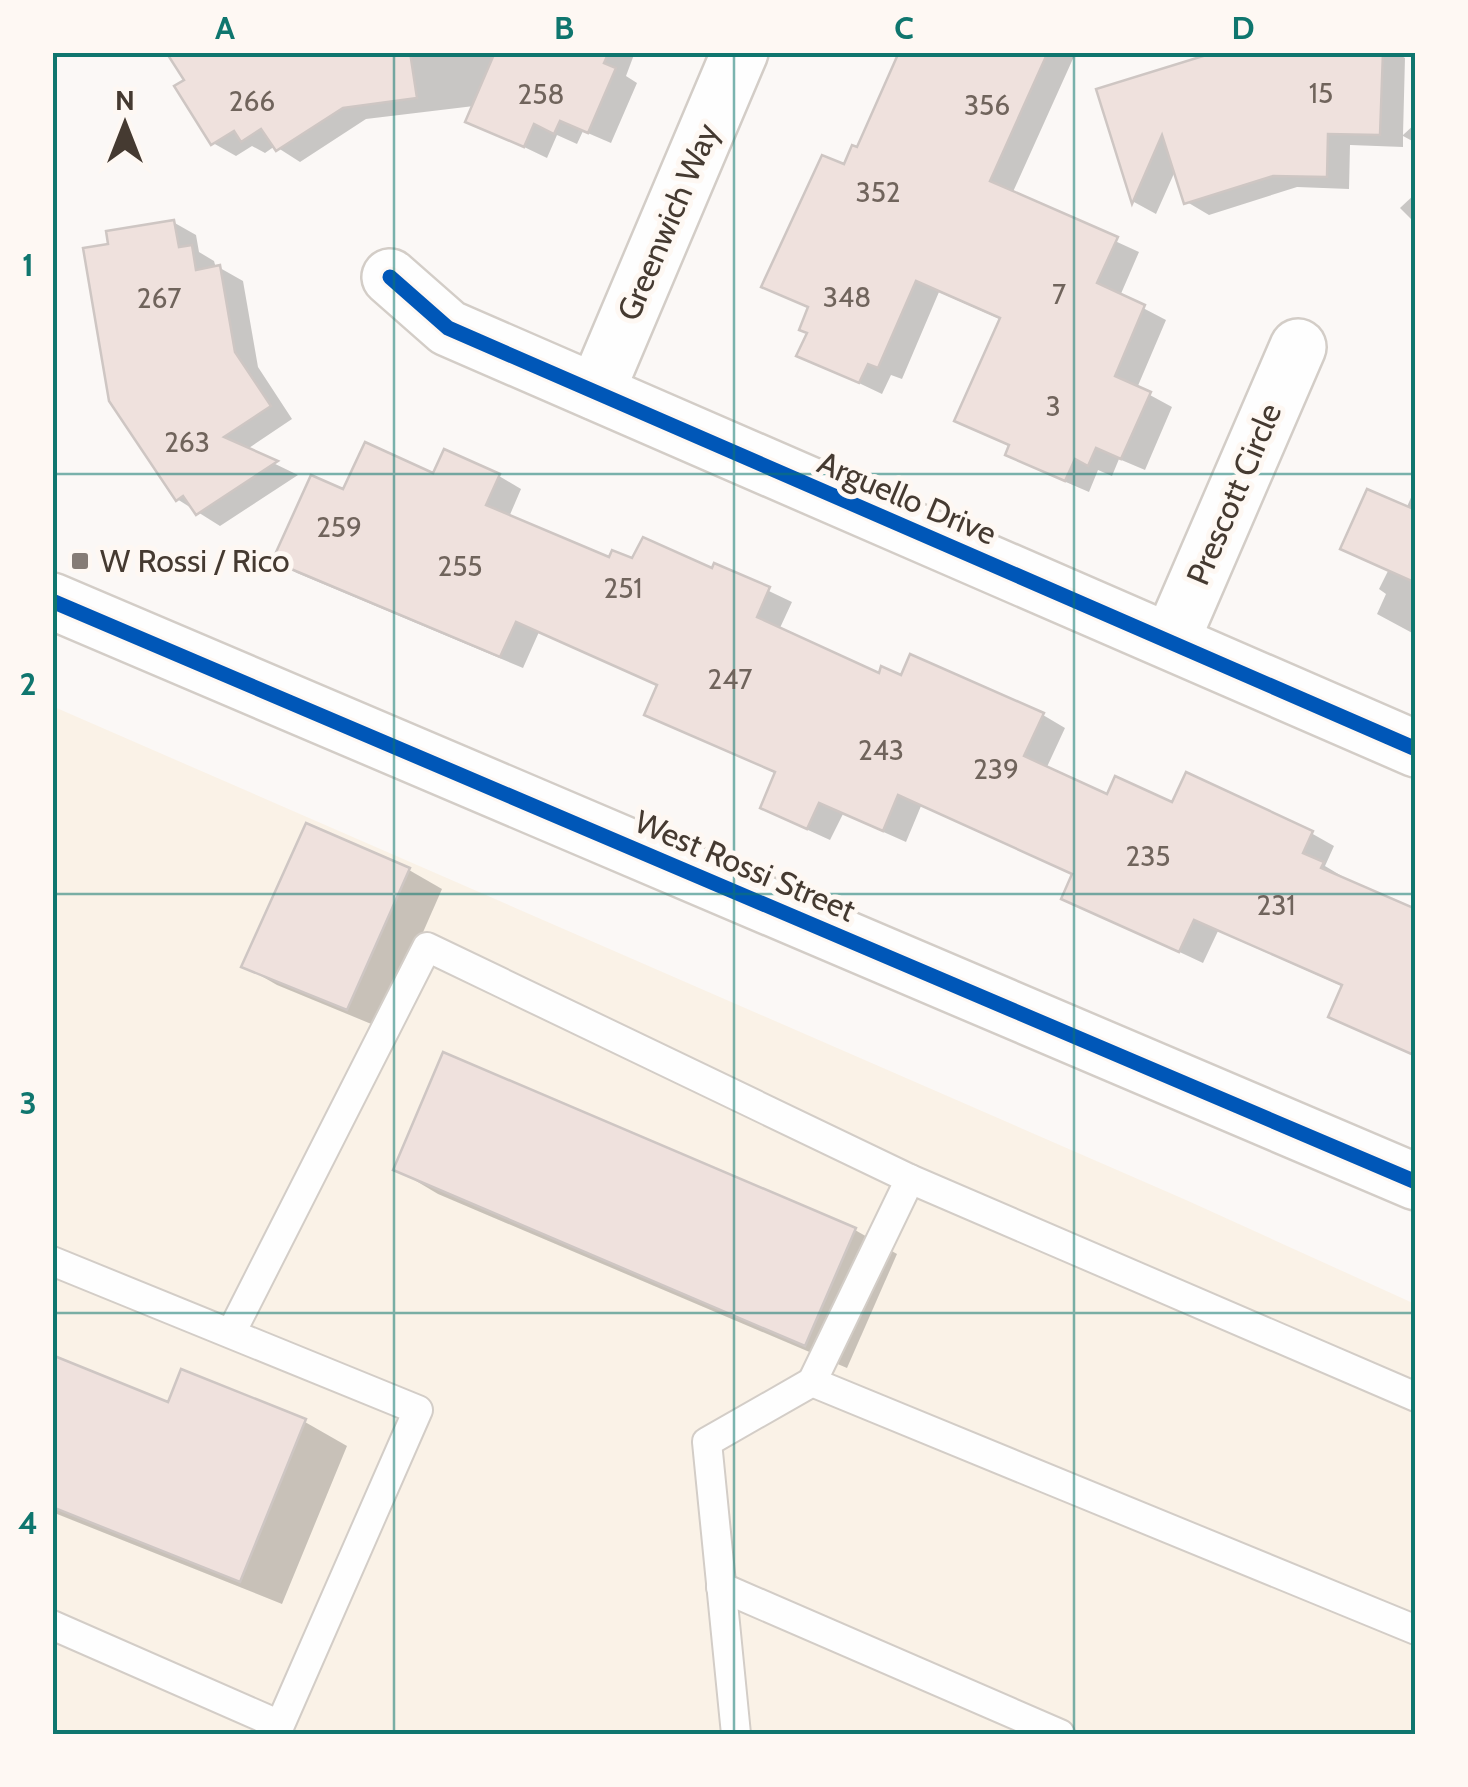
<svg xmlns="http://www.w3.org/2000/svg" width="1468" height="1787" font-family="Cabin,sans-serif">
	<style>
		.industrial { fill: #faf2e7 }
		.shadow { fill: #0003 }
		.building { fill: #efe1dd; stroke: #cec6c3; stroke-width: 2.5 }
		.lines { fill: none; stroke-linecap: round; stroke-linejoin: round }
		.service-casing { stroke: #d3cdc7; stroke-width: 32 }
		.minor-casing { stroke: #d3cdc7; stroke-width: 60 }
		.secondary-casing { stroke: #d3cdc7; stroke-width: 60 }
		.service { stroke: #fefefe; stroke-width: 28 }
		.minor { stroke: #fefefe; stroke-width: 55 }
		.secondary { stroke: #fefefe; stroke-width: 55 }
		.cycleway-casing { stroke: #fef8f3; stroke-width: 21 }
		.cycleway { stroke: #0057b8; stroke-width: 15 }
		.grid { fill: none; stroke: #0f766e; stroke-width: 2.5; stroke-opacity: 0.55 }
		.poi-dot { fill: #857c76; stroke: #fef8f3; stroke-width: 4 }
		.labels { text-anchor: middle; stroke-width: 10; stroke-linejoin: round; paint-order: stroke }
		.number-label { font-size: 28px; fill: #70645c }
		.street-label { font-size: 32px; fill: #453a31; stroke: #fef8f3 }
		.poi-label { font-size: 32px; fill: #453a31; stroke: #fef8f3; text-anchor: start }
		.neatline { fill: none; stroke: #0f766e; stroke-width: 4 }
		.grid-label { font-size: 32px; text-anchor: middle; font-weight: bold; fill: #0f766e }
	</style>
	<rect width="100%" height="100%" fill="#fbf8f6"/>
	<polygon class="industrial" points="52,706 1186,1200 1415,1304 1415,1734 53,1734"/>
	<g class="shadow">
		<polygon points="184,52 635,52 626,76 637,83 611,143 583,131 577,144 557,135 547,158 468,120 474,106 366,119 300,162 275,146 265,153 252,146 236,156 213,143 187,81"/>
		<polygon points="902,52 1076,52 1012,194 1139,252 1120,296 1166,320 1137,388 1172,407 1145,470 1119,459 1112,476 1098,470 1089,492 1031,467 1008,454 1011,447 957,420 1002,320 939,292 902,379 891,375 882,394 800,355 810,333 810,309 765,286 859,151"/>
		<polygon points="1224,52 1395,52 1405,58 1403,135 1416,123 1416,143 1403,136 1403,147 1350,145 1349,189 1297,187 1209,215 1187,202 1176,169 1156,214 1134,202 1099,91"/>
		<polygon points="1416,193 1416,224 1400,208"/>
		<polygon points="173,222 196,235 199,252 214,261 216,268 220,268 243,281 258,367 292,419 246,450 298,475 220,526 177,499 111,246"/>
		<polygon points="435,476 499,476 521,489 509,517 610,561 713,571 716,566 792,602 779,630 880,676 902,678 1043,715 1065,728 1046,769 1109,798 1174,806 1311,833 1334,846 1325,866 1345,878 1343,881 1416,912 1416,1057 1331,1016 1344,987 1218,931 1203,963 1064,898 1074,875 921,806 906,842 843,814 830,840 786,820 763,807 777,774 647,714 659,686 539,632 523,668 297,573 275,560 345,492"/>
		<polygon points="1416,486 1416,635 1377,614 1386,594 1379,589 1388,571 1343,548 1406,509"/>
		<polygon points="307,826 409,870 442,889 381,1028 277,985 244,966"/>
		<polygon points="396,1169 855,1230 897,1254 847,1368 438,1194"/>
		<polygon points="52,1358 169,1405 182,1373 305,1422 347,1446 282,1604 52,1512"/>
	</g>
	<g class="building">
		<polygon points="166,52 410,52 417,98 343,108 276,151 261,129 241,142 234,131 211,145 174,86 184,80"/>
		<polygon points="495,52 609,52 604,63 616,68 588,133 560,121 554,134 534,124 524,147 465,122"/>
		<polygon points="899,52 1048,52 990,181 1118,237 1097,283 1145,305 1115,376 1151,392 1121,459 1096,448 1088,466 1075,459 1065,481 1005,455 1009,445 954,421 1000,318 916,281 878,368 868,364 859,383 796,356 807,333 799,330 808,307 761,287 822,155 844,164 852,145 857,147"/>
		<polygon points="1216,52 1383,52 1380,135 1328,134 1327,177 1273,176 1184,204 1162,135 1132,204 1096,89"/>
		<polygon points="174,220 179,247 192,245 196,270 220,265 235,352 271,406 224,437 278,461 196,515 183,496 176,501 109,401 83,248 108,244 106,231"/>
		<polygon points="365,442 433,473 444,449 500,474 486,505 609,557 612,550 632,558 643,537 712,568 714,563 770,587 757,617 879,673 881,666 901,675 910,654 1044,713 1024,756 1107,794 1115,776 1172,802 1186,772 1313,831 1303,853 1324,862 1321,868 1416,909 1416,1056 1328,1017 1342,985 1194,920 1179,952 1061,899 1072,874 898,795 883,831 819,803 807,829 760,808 775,772 644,715 657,685 516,622 500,657 272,561 311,475 343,489"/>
		<polygon points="1367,489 1416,510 1416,583 1340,549"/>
		<polygon points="306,823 410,868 347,1010 241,967"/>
		<polygon points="443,1052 856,1228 805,1346 393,1170"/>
		<polygon points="52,1355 168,1402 181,1369 306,1419 240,1582 52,1507"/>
	</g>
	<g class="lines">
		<g class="service-casing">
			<g id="service">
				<polyline points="52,1261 418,1410 280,1725 52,1625"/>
				<polyline points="231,1333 427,947 910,1179 1416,1397"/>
				<polyline points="812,1382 910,1179"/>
				<polyline points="721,1587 1060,1734"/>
				<polyline points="736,1734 707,1442 812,1382 1416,1630"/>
			</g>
		</g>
		<g class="minor-casing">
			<g id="minor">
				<polyline points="390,277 448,328 1416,749"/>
				<polyline points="596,392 740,52"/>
				<polyline points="1171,641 1298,347"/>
			</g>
		</g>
		<g class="secondary-casing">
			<polyline id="secondary" points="52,601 1416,1182"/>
		</g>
		<use href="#service" class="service"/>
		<use href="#minor" class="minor"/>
		<use href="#secondary" class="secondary"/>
		<g class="cycleway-casing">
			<g id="cycleway">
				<polyline points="390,277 448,328 1416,749"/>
				<polyline points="52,601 1416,1182"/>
			</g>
		</g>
		<use href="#cycleway" class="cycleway"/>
	</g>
	<path class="grid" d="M 394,52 L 394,1734M 734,52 L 734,1734M 1074,52 L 1074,1734M 52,474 L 1416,474M 52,894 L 1416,894M 52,1313 L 1416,1313"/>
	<rect class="poi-dot" x="70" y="551" width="20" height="20" rx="5"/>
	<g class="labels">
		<g class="number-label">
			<text x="1321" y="103">15</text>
			<text x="541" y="104">258</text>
			<text x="252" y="111">266</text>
			<text x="987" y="115">356</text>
			<text x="878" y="202">352</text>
			<text x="1059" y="304">7</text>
			<text x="847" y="307">348</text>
			<text x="159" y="308">267</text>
			<text x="1053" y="416">3</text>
			<text x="187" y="452">263</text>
			<text x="339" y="537">259</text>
			<text x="460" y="576">255</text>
			<text x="623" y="598">251</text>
			<text x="730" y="689">247</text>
			<text x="881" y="760">243</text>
			<text x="996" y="779">239</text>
			<text x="1148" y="866">235</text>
			<text x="1276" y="915">231</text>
		</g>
		<g class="street-label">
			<text transform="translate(668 222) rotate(-67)" y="11">Greenwich Way</text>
			<text transform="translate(1234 494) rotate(-67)" y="11">Prescott Circle</text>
			<text transform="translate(907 498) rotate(23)" y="11">Arguello Drive</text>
			<text transform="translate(745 866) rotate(23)" y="11">West Rossi Street</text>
		</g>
		<g class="poi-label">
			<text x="100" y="572">W Rossi / Rico</text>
		</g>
	</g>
	<rect width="1468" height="1787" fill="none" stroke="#fef8f3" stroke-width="110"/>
	<g transform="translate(125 125)" stroke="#fef8f3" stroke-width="8" paint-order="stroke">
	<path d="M0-8L18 38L0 25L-18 38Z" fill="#453a31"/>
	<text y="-15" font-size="28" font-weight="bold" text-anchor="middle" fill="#453a31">N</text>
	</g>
	<rect x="55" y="55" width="1358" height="1677" class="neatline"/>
	<g class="grid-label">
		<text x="225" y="39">A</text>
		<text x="564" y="39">B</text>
		<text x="904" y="39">C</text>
		<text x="1243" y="39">D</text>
		<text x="28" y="276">1</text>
		<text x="28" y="695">2</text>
		<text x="28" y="1114">3</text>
		<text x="28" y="1534">4</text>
	</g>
</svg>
